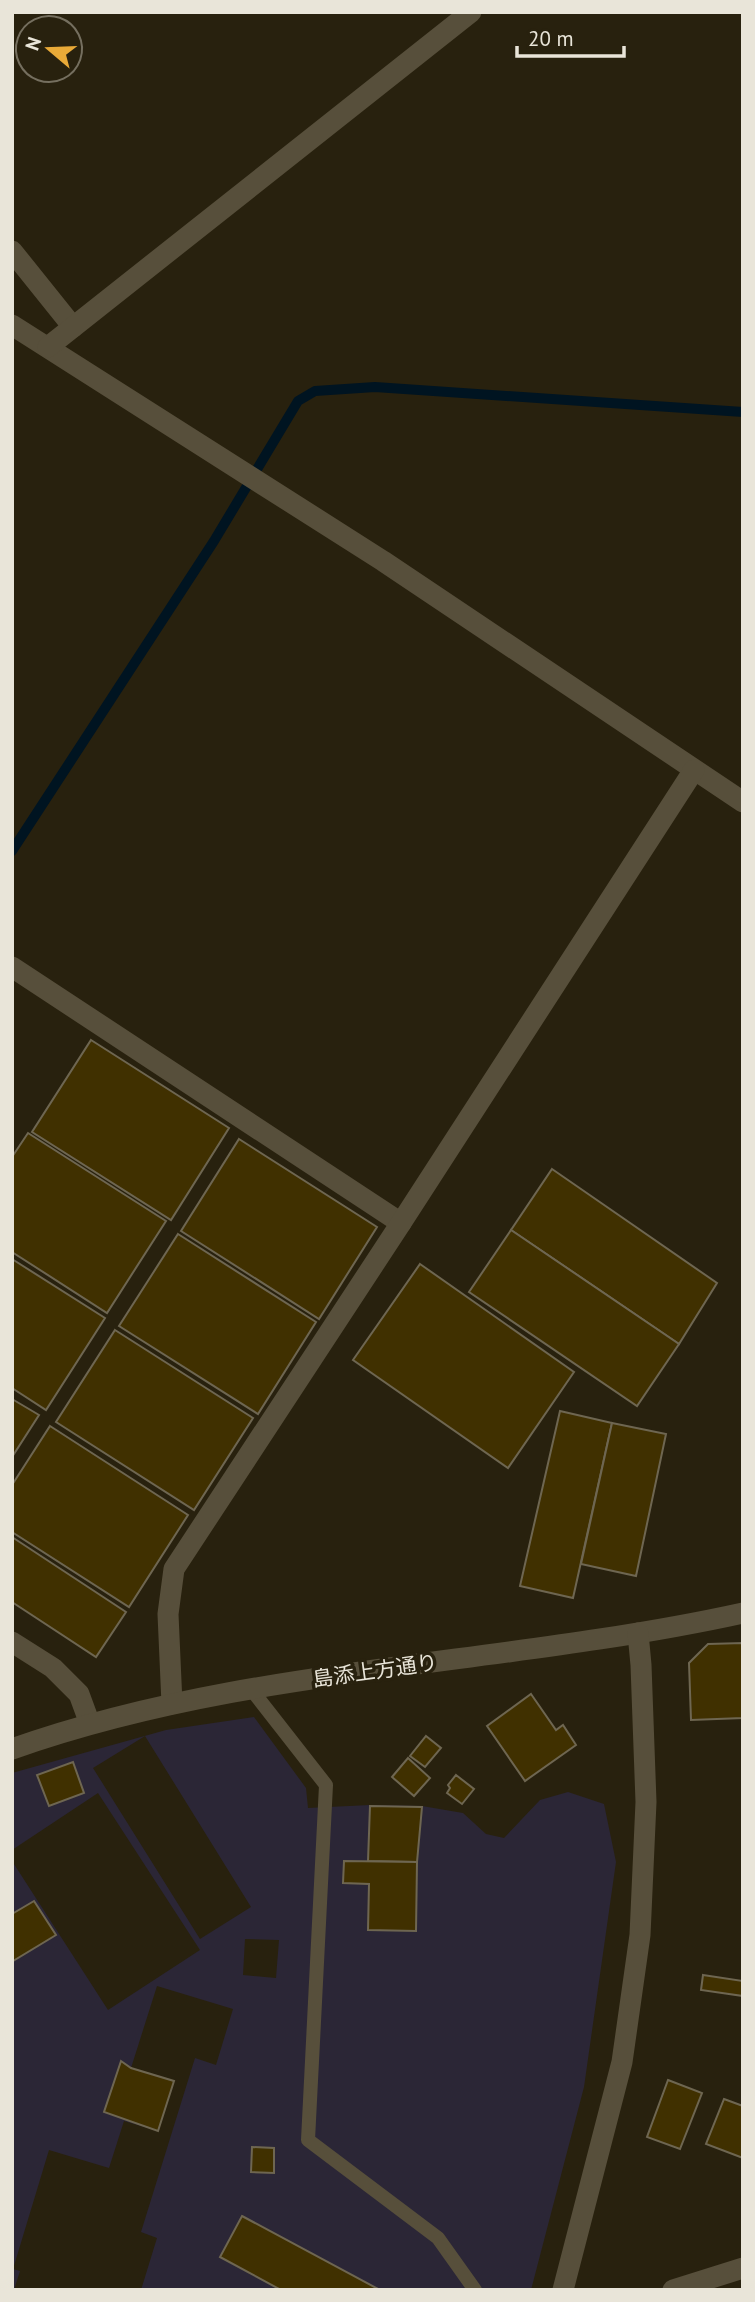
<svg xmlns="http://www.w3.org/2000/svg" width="755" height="2302" font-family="'PT Sans','Noto Sans JP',sans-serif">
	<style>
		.industrial { fill: #2b2636; fill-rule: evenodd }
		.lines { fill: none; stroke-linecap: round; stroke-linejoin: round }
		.stream { stroke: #001421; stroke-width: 10 }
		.building { fill: #403000; stroke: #6e6651; stroke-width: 2 }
		.service { stroke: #574f3b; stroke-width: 14 }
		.minor { stroke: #574f3b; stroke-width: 21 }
		.tertiary { stroke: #574f3b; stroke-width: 21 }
		.labels { text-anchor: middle; stroke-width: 7; stroke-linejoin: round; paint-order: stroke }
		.street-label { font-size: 21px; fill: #e9e5d9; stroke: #28210e }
	</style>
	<rect width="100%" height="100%" fill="#28210e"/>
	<path class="industrial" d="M 254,1717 L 306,1788 L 308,1808 L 370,1805 L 422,1806 L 463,1813 L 486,1834 L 504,1838 L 540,1800 L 568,1792 L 604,1804 L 616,1862 L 584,2087 L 531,2290 L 380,2290 L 242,2216 L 220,2257 L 281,2290 L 141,2290 L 157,2238 L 141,2232 L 195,2058 L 216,2065 L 233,2009 L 157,1986 L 131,2068 L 174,2081 L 158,2131 L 124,2121 L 109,2168 L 49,2150 L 13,2269 L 20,2271 L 14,2290 L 12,2290 L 12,1959 L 14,1961 L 55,1935 L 34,1901 L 12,1914 L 12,1861 L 108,2010 L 200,1950 L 98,1793 L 12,1850 L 12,1773 L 166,1730 ZM 145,1736 L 251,1907 L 200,1939 L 93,1768 ZM 73,1762 L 84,1793 L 49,1806 L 38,1775 ZM 370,1806 L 422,1807 L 417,1862 L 416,1931 L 368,1930 L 369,1884 L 343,1883 L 344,1861 L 368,1861 ZM 245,1939 L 279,1940 L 276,1978 L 243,1975 ZM 252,2148 L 274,2148 L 273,2173 L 251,2172 Z"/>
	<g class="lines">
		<polyline class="stream" points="12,851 214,541 298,401 315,391 375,387 743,412"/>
	</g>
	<g class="building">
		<polygon points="91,1040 229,1128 171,1220 32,1132"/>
		<polygon points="28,1133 166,1221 107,1313 12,1252 12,1157"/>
		<polygon points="239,1139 377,1227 319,1319 181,1231"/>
		<polygon points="552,1169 717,1283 679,1344 511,1230"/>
		<polygon points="511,1230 679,1344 637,1406 469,1292"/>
		<polygon points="178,1234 316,1322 258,1414 119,1326"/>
		<polygon points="12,1259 105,1318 46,1410 12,1388"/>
		<polygon points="420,1264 574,1372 508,1468 353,1360"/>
		<polygon points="115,1330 253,1418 194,1510 56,1422"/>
		<polygon points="12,1399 39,1415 12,1457"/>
		<polygon points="560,1411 612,1423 573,1598 520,1586"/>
		<polygon points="612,1423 666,1434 636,1576 581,1564"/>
		<polygon points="50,1426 188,1515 129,1607 12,1532 12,1485"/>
		<polygon points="12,1537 126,1612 96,1657 12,1602"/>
		<polygon points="743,1643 743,1718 691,1720 689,1663 708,1644"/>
		<polygon points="531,1694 556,1730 563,1725 576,1745 525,1781 487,1726"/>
		<polygon points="426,1736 441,1748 425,1767 410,1756"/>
		<polygon points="408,1758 430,1778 414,1796 392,1777"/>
		<polygon points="73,1762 84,1793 49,1806 37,1775"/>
		<polygon points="456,1775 474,1789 462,1804 447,1793 450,1788 448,1785"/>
		<polygon points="370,1806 422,1807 417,1862 368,1861"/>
		<polygon points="344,1861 417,1862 416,1931 368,1930 369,1884 343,1883"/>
		<polygon points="34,1901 56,1935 13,1961 12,1914"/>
		<polygon points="703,1975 743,1981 743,1996 701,1990"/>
		<polygon points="121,2061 131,2068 174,2081 158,2131 104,2112"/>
		<polygon points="668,2080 702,2093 680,2149 647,2137"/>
		<polygon points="724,2099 743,2106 743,2158 706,2144"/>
		<polygon points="252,2147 274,2148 274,2173 251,2172"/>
		<polygon points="242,2216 380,2290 281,2290 220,2257"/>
	</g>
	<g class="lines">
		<polyline class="service" points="251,1689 326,1785 308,2140 438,2238 475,2290"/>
		<g class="minor">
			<polyline points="12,251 73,327"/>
			<polyline points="12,325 383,561 743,802"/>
			<polyline points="48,347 471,12"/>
			<polyline points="12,967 401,1223"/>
			<polyline points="12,1642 53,1668 79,1694 90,1724"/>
			<polyline points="172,1704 168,1614 174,1569 401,1223 694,770"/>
			<polyline points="673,2290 743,2268"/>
		</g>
		<g class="tertiary">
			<path d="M 12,1749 C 246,1666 502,1666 743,1613"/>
			<polyline points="563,2290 622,2062 640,1935 646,1802 641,1665 638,1633"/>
		</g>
	</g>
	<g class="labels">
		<g class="street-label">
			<text transform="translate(375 1671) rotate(-8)" y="7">島添上方通り</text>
		</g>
	</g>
	<rect width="755" height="2302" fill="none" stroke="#e9e5d9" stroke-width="28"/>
	<g transform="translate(49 49) rotate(289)"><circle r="33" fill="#28210e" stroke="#756f5f" stroke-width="2"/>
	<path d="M0-5L12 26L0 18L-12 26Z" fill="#e9aa38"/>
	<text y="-10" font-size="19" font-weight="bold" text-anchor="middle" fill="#e9e5d9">N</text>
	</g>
	<path d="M517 46v10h107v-10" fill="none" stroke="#e9e5d9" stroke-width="3.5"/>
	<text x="528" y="46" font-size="21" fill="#e9e5d9" stroke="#28210e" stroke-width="5" paint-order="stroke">20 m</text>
</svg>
